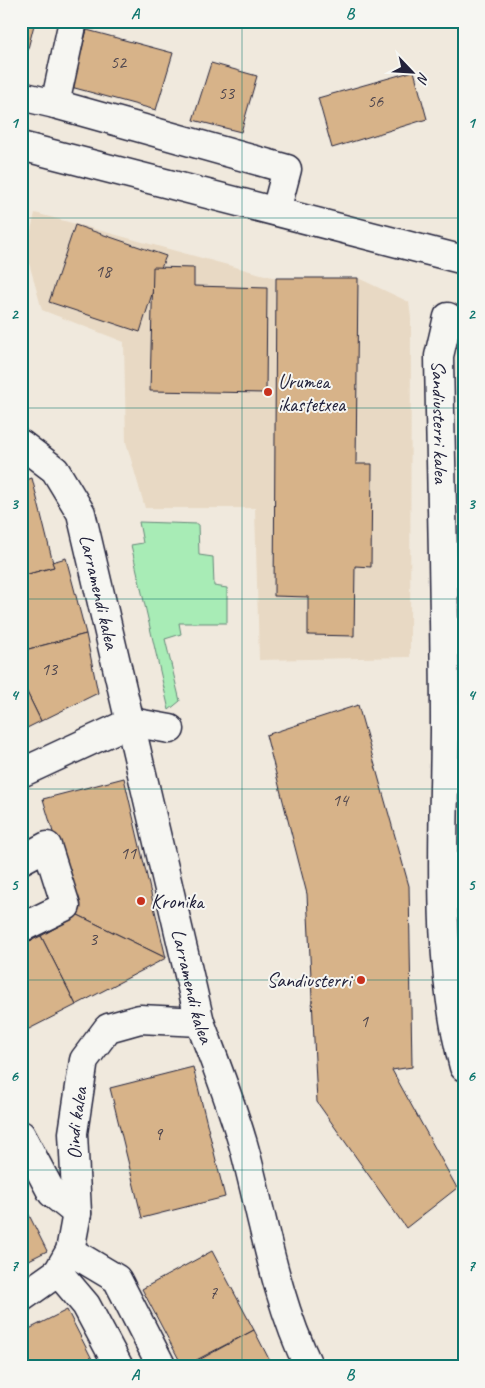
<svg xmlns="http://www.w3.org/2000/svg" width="485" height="1388" font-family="Caveat,sans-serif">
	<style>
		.built { fill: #e8d9c4 }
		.green { fill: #a8ecb6; stroke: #658778 }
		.building { fill: #d7b389; stroke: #22223b }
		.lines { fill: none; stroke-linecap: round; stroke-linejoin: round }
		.minor-casing { stroke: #22223b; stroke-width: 31 }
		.major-casing { stroke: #22223b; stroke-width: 31 }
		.minor { stroke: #f6f6f2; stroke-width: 28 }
		.major { stroke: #f6f6f2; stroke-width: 28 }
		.grid { fill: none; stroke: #0f766e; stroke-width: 1; stroke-opacity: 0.55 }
		.poi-dot { fill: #c8321e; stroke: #f6f6f2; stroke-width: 2 }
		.labels { text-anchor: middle; stroke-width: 4; stroke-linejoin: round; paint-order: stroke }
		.number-label { font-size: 18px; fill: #4f464e }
		.poi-label { font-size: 20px; fill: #22223b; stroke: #f6f6f2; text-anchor: start }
		.street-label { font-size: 20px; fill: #22223b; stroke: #f6f6f2 }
		.neatline { fill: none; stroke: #0f766e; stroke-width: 2 }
		.grid-label { font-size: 16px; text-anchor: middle; font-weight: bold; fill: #0f766e }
	</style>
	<rect width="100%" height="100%" fill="#f0e9dd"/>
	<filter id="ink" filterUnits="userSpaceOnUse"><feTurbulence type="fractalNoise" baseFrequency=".02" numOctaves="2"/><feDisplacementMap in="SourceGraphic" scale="10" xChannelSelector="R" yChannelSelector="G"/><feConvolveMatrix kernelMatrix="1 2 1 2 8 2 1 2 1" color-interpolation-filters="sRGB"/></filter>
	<g filter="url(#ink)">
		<polygon class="built" points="35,213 276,278 358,278 409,302 411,318 410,657 259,660 255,508 145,508 126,442 124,342 42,310 26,252"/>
		<polygon class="green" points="139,522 198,524 199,555 213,557 214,586 227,588 227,623 179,623 181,634 165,639 180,701 169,710 131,545 143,543"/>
		<g class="building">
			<polygon points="21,21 35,21 21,76"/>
			<polygon points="87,30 173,53 156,110 71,87"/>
			<polygon points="211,63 257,76 241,132 193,120"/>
			<polygon points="414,71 427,119 332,148 318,98"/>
			<polygon points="75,225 166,256 158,275 140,332 49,302"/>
			<polygon points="153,267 194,268 194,286 267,288 266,393 150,391"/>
			<polygon points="276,278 358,278 356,464 372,464 371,567 355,566 354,636 308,635 308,597 274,596"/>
			<polygon points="32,478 54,567 21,576 21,482"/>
			<polygon points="66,558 86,634 21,651 21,576 54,567 52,562"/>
			<polygon points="86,634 98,693 41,721 21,680 21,651"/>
			<polygon points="21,680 41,721 21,731"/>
			<polygon points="358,705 409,886 412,1067 392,1070 457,1188 406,1228 317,1102 307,894 266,735"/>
			<polygon points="124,778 166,958 78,915 43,799"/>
			<polygon points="78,915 166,958 76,1005 41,936"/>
			<polygon points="41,936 76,1005 21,1033 21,945"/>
			<polygon points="193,1067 225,1197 142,1218 110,1088"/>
			<polygon points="21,1199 47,1251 21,1264"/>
			<polygon points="212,1251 254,1330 183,1367 142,1289"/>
			<polygon points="67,1310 96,1367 21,1367 21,1333"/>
			<polygon points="254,1330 273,1367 186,1367"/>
		</g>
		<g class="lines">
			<g class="minor-casing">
				<g id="minor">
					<polyline points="21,96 55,104 73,21"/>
					<polyline points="55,104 287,169 276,211"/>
					<path id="s1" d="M 448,317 L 439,356 C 441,481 445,605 445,730 C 444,842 435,958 464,1067"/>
					<path id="s2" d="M 21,444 L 55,470 L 81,513 L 200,1022 C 216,1065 233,1107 245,1151 C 264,1223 276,1300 309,1367"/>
					<polyline points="21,773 131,722 170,729"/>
					<polyline points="21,860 47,846 66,906 21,928"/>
					<polyline points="21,1135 52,1193 77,1213"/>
					<polyline points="70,1251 117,1279 162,1367"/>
					<polyline points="58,1272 86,1305 119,1367"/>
					<path id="s3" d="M 21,1298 L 58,1272 L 70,1251 L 77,1213 L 73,1133 L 84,1060 L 108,1028 L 140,1019 L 200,1022"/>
				</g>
			</g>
			<g class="major-casing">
				<polyline id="major" points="21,146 464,260"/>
			</g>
			<use href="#minor" class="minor"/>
			<use href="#major" class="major"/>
		</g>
	</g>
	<path class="grid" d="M 242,21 L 242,1367M 21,218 L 464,218M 21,408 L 464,408M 21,599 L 464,599M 21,789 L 464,789M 21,980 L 464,980M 21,1170 L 464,1170"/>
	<g class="poi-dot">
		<circle cx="268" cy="392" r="5"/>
		<circle cx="141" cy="901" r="5"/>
		<circle cx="361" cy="980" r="5"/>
	</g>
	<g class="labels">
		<g class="number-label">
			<text x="118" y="68">52</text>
			<text x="226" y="99">53</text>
			<text x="375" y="107">56</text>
			<text x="103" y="277">18</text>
			<text x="49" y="675">13</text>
			<text x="340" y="806">14</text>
			<text x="128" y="859">11</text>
			<text x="93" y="945">3</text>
			<text x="364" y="1027">1</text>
			<text x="158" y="1140">9</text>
			<text x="213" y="1299">7</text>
		</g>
		<g class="poi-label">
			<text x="278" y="388">Urumea<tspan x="278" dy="23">ikastetxea</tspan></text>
			<text x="151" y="908">Kronika</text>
			<text x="351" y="987" text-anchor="end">Sandiusterri</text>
		</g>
		<g class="street-label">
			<text dy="7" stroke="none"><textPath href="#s1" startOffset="106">Sandiusterri kalea</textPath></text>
			<text dy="7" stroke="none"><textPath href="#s2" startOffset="174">Larramendi kalea</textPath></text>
			<text dy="7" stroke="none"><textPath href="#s2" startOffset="579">Larramendi kalea</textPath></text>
			<text dy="7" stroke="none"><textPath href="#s3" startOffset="198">Oindi kalea</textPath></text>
		</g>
	</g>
	<rect width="485" height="1388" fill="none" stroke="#f6f6f2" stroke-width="55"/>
	<g transform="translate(412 72) rotate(115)" stroke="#f6f6f2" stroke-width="4" paint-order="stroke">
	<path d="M0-4L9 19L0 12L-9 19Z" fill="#22223b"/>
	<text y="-8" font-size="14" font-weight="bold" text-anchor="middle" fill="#22223b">N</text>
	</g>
	<rect x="28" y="28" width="430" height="1332" class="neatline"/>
	<g class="grid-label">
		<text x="135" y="19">A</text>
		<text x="350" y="19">B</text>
		<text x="14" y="128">1</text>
		<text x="471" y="128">1</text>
		<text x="14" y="319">2</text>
		<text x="471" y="319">2</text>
		<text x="14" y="509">3</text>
		<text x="471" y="509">3</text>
		<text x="14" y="700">4</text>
		<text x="471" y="700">4</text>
		<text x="14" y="890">5</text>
		<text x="471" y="890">5</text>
		<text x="14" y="1081">6</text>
		<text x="471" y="1081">6</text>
		<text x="14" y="1271">7</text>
		<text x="471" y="1271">7</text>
		<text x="135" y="1380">A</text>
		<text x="350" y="1380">B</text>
	</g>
</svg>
